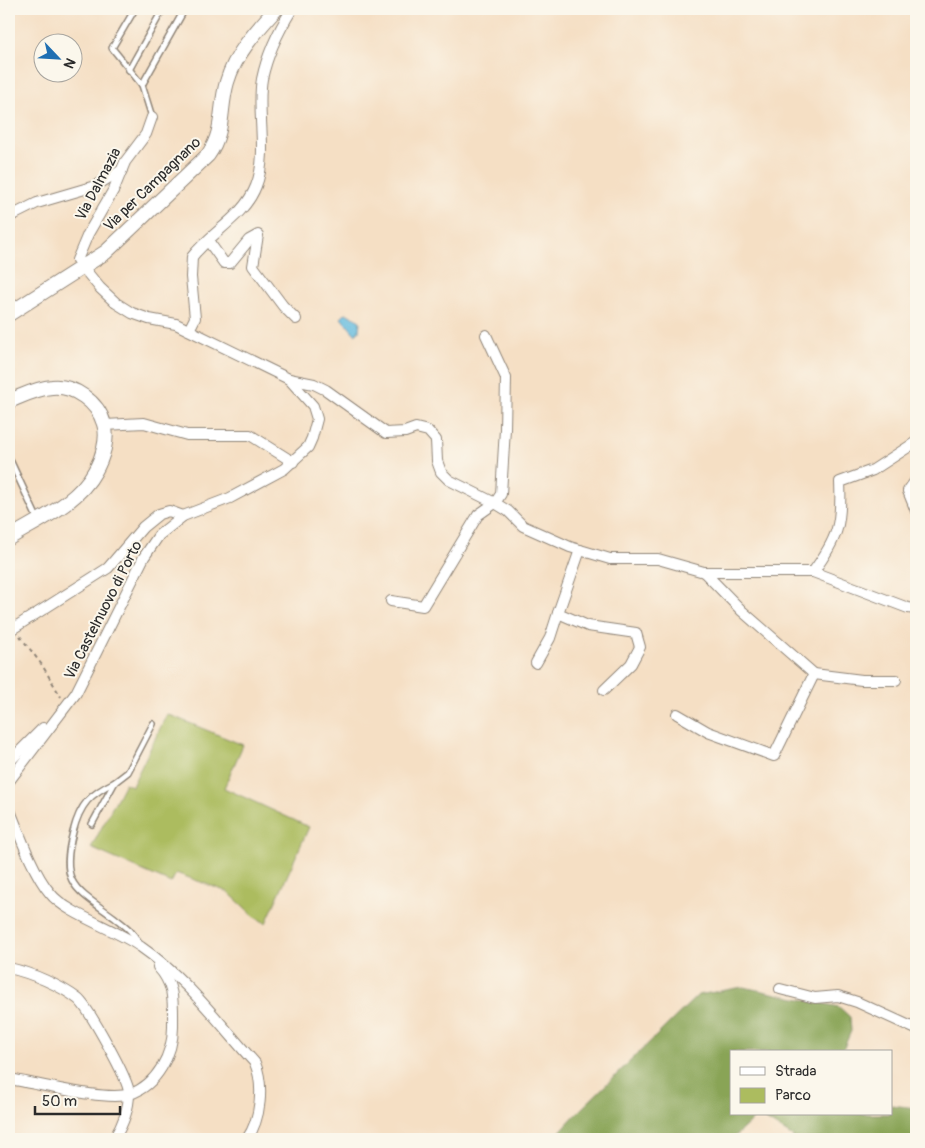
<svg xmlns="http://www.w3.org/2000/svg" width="925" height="1148" font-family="Pangolin,sans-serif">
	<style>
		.green { fill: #acbc5f; stroke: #6c7445 }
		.forest { fill: #89a456; stroke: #5a6840 }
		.water { fill: #61bade; stroke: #467284 }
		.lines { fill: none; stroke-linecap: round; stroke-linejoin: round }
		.service-casing { stroke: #908578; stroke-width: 8 }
		.minor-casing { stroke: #908578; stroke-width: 12 }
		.tertiary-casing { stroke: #908578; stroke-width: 16 }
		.path { stroke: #908578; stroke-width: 2; stroke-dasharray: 4 4; stroke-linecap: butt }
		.service { stroke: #fff; stroke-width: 5 }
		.minor { stroke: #fff; stroke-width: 10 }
		.tertiary { stroke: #fff; stroke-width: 14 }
		.labels { text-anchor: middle; stroke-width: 4; stroke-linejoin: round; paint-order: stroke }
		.street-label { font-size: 15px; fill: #2b2b2b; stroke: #fbf7ec }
	</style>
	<rect width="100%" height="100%" fill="#fbf7ec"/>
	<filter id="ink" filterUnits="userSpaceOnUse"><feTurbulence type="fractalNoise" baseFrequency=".02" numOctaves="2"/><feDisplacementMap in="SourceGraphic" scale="10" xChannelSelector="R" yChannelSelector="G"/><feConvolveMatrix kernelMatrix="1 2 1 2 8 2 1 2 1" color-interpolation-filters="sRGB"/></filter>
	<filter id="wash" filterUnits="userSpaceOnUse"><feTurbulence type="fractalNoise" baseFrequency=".0096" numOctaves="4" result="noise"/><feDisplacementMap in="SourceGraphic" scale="20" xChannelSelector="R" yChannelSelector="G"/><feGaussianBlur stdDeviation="1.12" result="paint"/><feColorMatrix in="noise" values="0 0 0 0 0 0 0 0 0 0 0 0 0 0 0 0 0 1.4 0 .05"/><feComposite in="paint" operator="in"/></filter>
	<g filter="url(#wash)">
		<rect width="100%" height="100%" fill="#f5dfc4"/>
		<polygon class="green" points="167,714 243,745 224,788 309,827 266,923 256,918 228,892 176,873 171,883 91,848 125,783 132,786"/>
		<polygon class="forest" points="743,987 839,1007 850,1017 851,1031 842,1052 731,1052 731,1114 891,1114 891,1105 916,1108 916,1139 793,1139 793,1137 758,1115 732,1139 553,1139 577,1113 698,995"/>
		<polygon class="water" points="346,313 360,321 359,331 355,334 341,318"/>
	</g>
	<g filter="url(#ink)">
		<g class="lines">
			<g class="service-casing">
				<g id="service">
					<polyline points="135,9 112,48 142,85 152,117"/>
					<polyline points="129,70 163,9"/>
					<polyline points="142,85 182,14 177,9"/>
					<polyline points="11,462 38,520"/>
					<path d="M 115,782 C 90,794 80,804 73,832 C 59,885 76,889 115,918 C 125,926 133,931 138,942"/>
					<polyline points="92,824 115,782 128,772 153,724"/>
				</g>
			</g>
			<g class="minor-casing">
				<g id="minor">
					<polyline points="9,217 37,203 95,186 122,170"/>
					<polyline points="209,242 224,263 230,263 249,240 258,235 253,266 283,306 296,319"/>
					<path d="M 189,330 L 195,318 L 191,277 L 192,257 C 211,232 244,217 256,186 C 269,153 256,112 262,79 C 267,55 279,30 292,9"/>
					<polyline points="289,379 314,384 326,390 386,433 405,432 416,428 428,431 436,440 437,461 441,472 449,480 495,503 508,511 523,526 570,547 610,559 658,559 704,572 813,572 908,608 916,609"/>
					<polyline points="105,425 144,423 187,435 250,435 293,462"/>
					<polyline points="916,480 908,491 916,511"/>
					<polyline points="580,550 558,613 588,626 636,633 640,647 631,664 604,690"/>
					<path d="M 813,572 C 838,538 842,524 840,482 L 873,470 L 916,442"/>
					<polyline points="391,601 423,606 478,515 495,503 501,494 505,429 506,378 486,335"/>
					<polyline points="9,631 108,568 143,527 159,514 169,511 183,516"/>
					<polyline points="536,663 550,638 558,613"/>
					<polyline points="814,674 862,680 896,680"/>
					<polyline points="677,714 708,732 774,756 814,674 742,611 704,572"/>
					<polyline points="9,762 43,728"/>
					<polyline points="9,781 76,693 144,557 159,535 183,516 230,498 284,469 308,447 312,438 317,419 313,406 289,379 176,324 149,319 132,313 116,303 100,288 77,260 88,234 114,189 125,162 146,134 152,117"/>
					<path d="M 9,808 C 19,833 33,873 50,893 C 66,914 118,930 141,947 C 186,978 219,1023 255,1063 C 264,1085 261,1119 247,1139"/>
					<path d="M 9,968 C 31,973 60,985 78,999 C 88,1007 129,1080 129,1093 C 129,1109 122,1126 114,1139"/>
					<polyline points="780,989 815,998 838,996 857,1002 916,1029"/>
					<path d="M 9,1079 C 36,1083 106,1102 130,1094 C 157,1085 173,1054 173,1027 C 173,1003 175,985 158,967"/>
				</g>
			</g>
			<g class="tertiary-casing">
				<g id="tertiary">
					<path d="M 9,314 L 106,252 L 208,155 C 225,131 219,109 227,82 C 235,54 257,30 276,9"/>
					<path d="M 9,401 C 22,396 37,388 52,387 C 74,385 98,402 104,424 C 109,438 102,459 95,471 C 78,503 38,520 9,538"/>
				</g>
			</g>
			<polyline class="path" points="20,636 42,665 61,697"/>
			<use href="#service" class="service"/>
			<use href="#minor" class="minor"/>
			<use href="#tertiary" class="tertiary"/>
		</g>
	</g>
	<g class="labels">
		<g class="street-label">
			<text transform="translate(98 184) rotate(-62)" y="5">Via Dalmazia</text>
			<text transform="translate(152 184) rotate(-44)" y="5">Via per Campagnano</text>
			<text transform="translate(103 610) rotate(-63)" y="5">Via Castelnuovo di Porto</text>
		</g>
	</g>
	<rect width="925" height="1148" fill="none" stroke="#fbf7ec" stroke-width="30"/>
	<rect x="730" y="1050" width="162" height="65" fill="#fbf7ec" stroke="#a8a59f"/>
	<rect x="740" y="1067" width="25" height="8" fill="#ffffff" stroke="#a8a59f"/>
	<text x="775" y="1076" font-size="15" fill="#2b2b2b">Strada</text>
	<rect x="740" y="1088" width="25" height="15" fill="#acbc5f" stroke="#a8a59f"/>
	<text x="775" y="1100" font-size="15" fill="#2b2b2b">Parco</text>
	<g transform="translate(58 58) rotate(115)"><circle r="24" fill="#fbf7ec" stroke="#a8a59f"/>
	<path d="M0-4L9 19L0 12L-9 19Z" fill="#1f6fb2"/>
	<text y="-8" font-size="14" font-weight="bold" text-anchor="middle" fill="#2b2b2b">N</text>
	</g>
	<path d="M35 1106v8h85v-8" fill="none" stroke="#2b2b2b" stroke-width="2.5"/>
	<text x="42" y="1106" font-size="15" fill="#2b2b2b" stroke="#fbf7ec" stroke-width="4" paint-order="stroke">50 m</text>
</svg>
